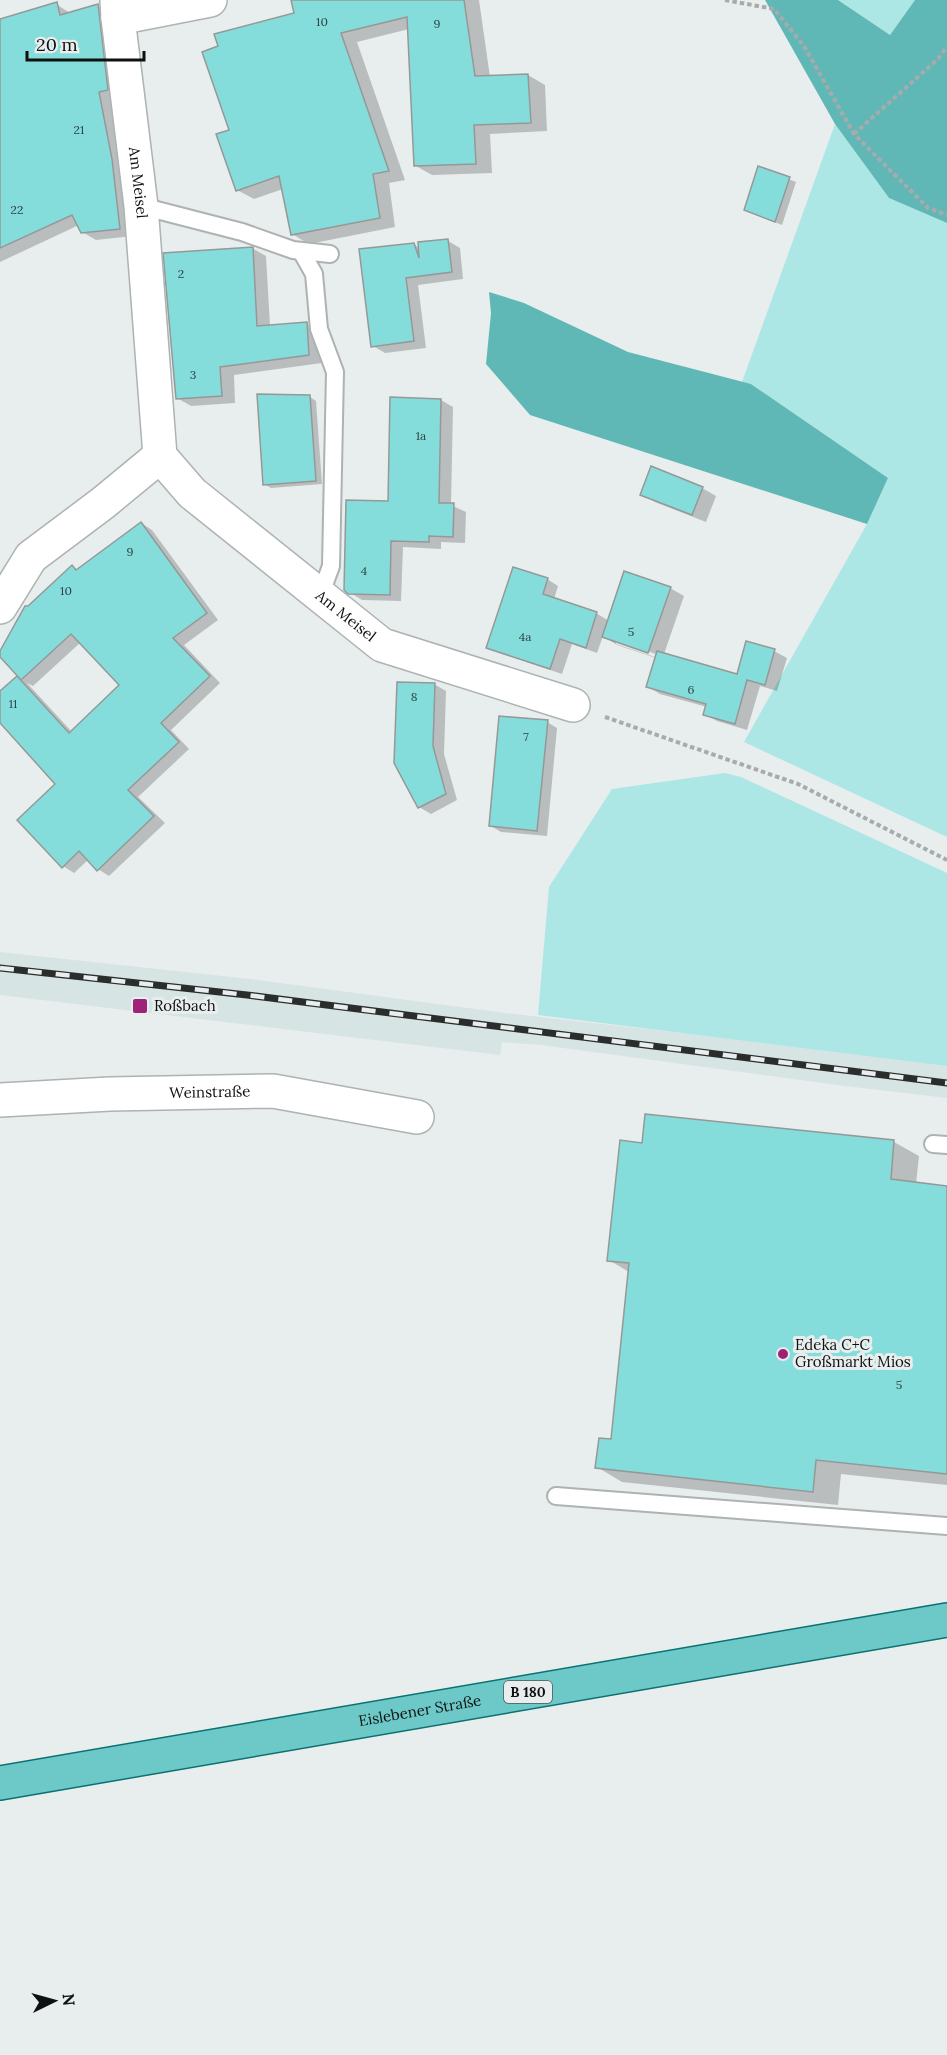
<svg xmlns="http://www.w3.org/2000/svg" width="947" height="2055" font-family="Lora,serif">
	<style>
		.built { fill: #d6e5e4 }
		.green { fill: #ace7e5 }
		.forest { fill: #5fb8b6 }
		.shadow { fill: #0003; fill-rule: evenodd }
		.building { fill: #85dddb; stroke: #949998; stroke-width: 1.5 }
		.lines { fill: none; stroke-linecap: round; stroke-linejoin: round }
		.lane-casing { stroke: #adb2b2; stroke-width: 20 }
		.street-casing { stroke: #adb2b2; stroke-width: 36 }
		.primary-casing { stroke: #0c7171; stroke-width: 36 }
		.path { stroke: #a7abab; stroke-width: 4; stroke-dasharray: 4.5 3; stroke-linecap: butt }
		.lane { stroke: #fff; stroke-width: 16 }
		.street { stroke: #fff; stroke-width: 33 }
		.primary { stroke: #6dc9c8; stroke-width: 33 }
		.rail-casing { stroke: #2b2d2d; stroke-width: 7 }
		.rail { stroke: #e8eded; stroke-width: 4.5; stroke-dasharray: 14; stroke-linecap: butt }
		.poi-dot { fill: #9e2277; stroke: #e8eded; stroke-width: 2 }
		.labels { text-anchor: middle; stroke-width: 6; stroke-linejoin: round; paint-order: stroke }
		.number-label { font-size: 12px; fill: #2c4444 }
		.shield { fill: #e8eded; stroke: #505353; stroke-width: 1.5 }
		.shield-label { font-size: 14px; font-weight: bold; fill: #0f1111 }
		.street-label { font-size: 15px; fill: #0f1111; stroke: #e8eded }
		.poi-label { font-size: 15px; fill: #0f1111; stroke: #e8eded; text-anchor: start }
	</style>
	<rect width="100%" height="100%" fill="#e8eded"/>
	<polygon class="built" points="0,952 250,979 505,1013 849,1052 947,1066 947,1098 845,1086 541,1045 502,1042 500,1055 0,995"/>
	<g class="green">
		<polygon points="838,0 915,0 890,35"/>
		<polygon points="835,124 889,198 947,223 947,837 744,742 867,524 888,478 751,384 742,382"/>
		<polygon points="725,773 741,777 947,873 947,1066 538,1015 549,887 612,789"/>
	</g>
	<g class="forest">
		<polygon points="765,0 838,0 890,35 915,0 947,0 947,223 889,198 835,124"/>
		<polygon points="489,292 524,303 628,352 751,384 888,478 867,524 530,415 486,364 491,313"/>
	</g>
	<g class="shadow">
		<polygon points="293,0 479,0 490,77 528,75 545,85 547,131 490,134 492,173 432,175 416,166 409,29 357,42 405,180 389,183 395,227 309,244 292,234 283,189 254,199 237,190 231,131 299,13"/>
		<polygon points="56,4 70,13 98,6 112,13 133,236 96,240 82,232 79,225 0,262 0,92"/>
		<polygon points="759,168 796,182 782,225 752,213"/>
		<polygon points="448,241 460,248 463,279 418,285 426,348 385,353 373,346 413,244 420,248"/>
		<polygon points="252,248 266,256 270,326 307,324 320,332 322,363 234,375 235,403 191,406 177,398"/>
		<polygon points="310,397 316,401 322,484 271,488 264,484"/>
		<polygon points="441,400 453,407 451,505 466,512 465,543 441,542 441,549 403,547 401,601 362,600 349,592 389,503"/>
		<polygon points="702,488 716,496 706,522 655,502 642,494"/>
		<path d="M 141,523 L 152,530 L 218,620 L 184,645 L 220,683 L 171,730 L 189,749 L 138,797 L 165,823 L 109,876 L 98,869 L 89,859 L 74,873 L 63,866 L 57,784 L 0,721 L 0,693 L 17,677 L 23,680 L 0,654 L 29,607 L 72,567 L 78,570 ZM 81,642 L 121,685 L 72,732 L 27,683 L 33,686 Z"/>
		<path d="M 547,579 L 558,586 L 554,599 L 596,613 L 609,621 L 670,588 L 684,596 L 664,654 L 738,676 L 774,651 L 787,658 L 777,691 L 760,686 L 747,730 L 717,721 L 705,714 L 707,707 L 660,694 L 648,687 L 656,658 L 617,645 L 603,636 L 597,653 L 572,644 L 562,674 L 500,653 L 488,647 ZM 616,641 L 656,654 L 655,657 L 616,644 Z"/>
		<polygon points="434,684 446,691 444,754 457,800 431,814 419,807"/>
		<polygon points="547,722 557,728 547,836 501,832 491,826"/>
		<polygon points="894,1142 919,1156 916,1184 947,1187 947,1485 841,1474 838,1505 622,1482 597,1467 612,1441 629,1272 609,1260 643,1144"/>
	</g>
	<g class="building">
		<polygon points="291,0 464,0 475,76 528,74 531,123 474,125 476,164 414,166 407,17 341,33 389,171 373,174 380,218 291,235 279,176 236,191 216,134 229,130 202,52 218,46 214,34 294,13"/>
		<polygon points="57,2 60,15 98,4 108,90 99,92 112,159 120,229 81,233 72,215 0,248 0,19"/>
		<polygon points="758,166 790,177 775,222 744,210"/>
		<polygon points="448,239 452,272 406,278 414,341 371,347 359,249 414,243 419,258 418,242"/>
		<polygon points="253,247 257,326 307,322 309,355 220,367 222,396 176,399 163,253"/>
		<polygon points="257,394 310,395 316,481 263,485"/>
		<polygon points="390,397 441,399 439,503 454,503 453,537 429,536 429,542 391,541 390,595 348,594 344,590 346,500 388,501"/>
		<polygon points="651,466 703,487 692,515 640,495"/>
		<polygon points="141,522 207,613 173,638 210,676 161,723 179,742 128,790 154,816 97,871 79,851 62,868 17,820 55,784 0,723 0,691 17,676 69,733 119,685 71,634 21,680 0,657 0,651 25,606 28,606 72,565 76,570"/>
		<polygon points="513,567 548,578 543,594 597,612 586,648 560,639 550,669 486,648"/>
		<polygon points="624,571 671,587 648,653 602,637"/>
		<polygon points="746,641 775,649 765,685 747,680 735,724 703,715 706,704 646,687 657,651 737,674"/>
		<polygon points="397,682 435,683 433,746 446,794 418,808 394,763"/>
		<polygon points="499,716 548,720 537,831 489,826"/>
		<polygon points="645,1114 894,1140 891,1179 947,1186 947,1474 816,1460 813,1492 595,1468 599,1438 611,1439 629,1263 607,1261 620,1140 642,1143"/>
	</g>
	<g class="lines">
		<g class="lane-casing">
			<g id="lane">
				<polyline points="141,206 242,232 293,250 330,254"/>
				<polyline points="301,251 314,274 319,329 335,372 331,566 320,596"/>
				<polyline points="933,1144 947,1145"/>
				<polyline points="556,1496 947,1526"/>
			</g>
		</g>
		<g class="street-casing">
			<g id="street">
				<path id="s1" d="M 117,0 L 118,18 L 141,206 L 160,456 L 192,493 L 382,645 L 573,705"/>
				<polyline points="118,18 210,0"/>
				<polyline points="0,607 31,557 103,503 160,456"/>
				<path id="s2" d="M 0,1100 L 110,1094 L 273,1091 L 417,1117"/>
			</g>
		</g>
		<g class="primary-casing">
			<g id="primary">
				<path id="s3" d="M 0,1783 L 947,1620"/>
			</g>
		</g>
		<g class="path">
			<polyline points="725,0 774,9 804,46 854,134 928,208 947,215"/>
			<polyline points="854,134 938,59 947,46"/>
			<polyline points="605,717 798,784 947,860"/>
		</g>
		<use href="#lane" class="lane"/>
		<use href="#street" class="street"/>
		<use href="#primary" class="primary"/>
		<g class="rail-casing">
			<polyline id="rail" points="0,968 247,995 947,1083"/>
		</g>
		<use href="#rail" class="rail"/>
	</g>
	<g class="poi-dot">
		<rect x="132" y="998" width="16" height="16" rx="3"/>
		<circle cx="783" cy="1354" r="6"/>
	</g>
	<g class="labels">
		<g class="number-label">
			<text x="322" y="26">10</text>
			<text x="437" y="28">9</text>
			<text x="79" y="134">21</text>
			<text x="17" y="214">22</text>
			<text x="181" y="278">2</text>
			<text x="193" y="379">3</text>
			<text x="421" y="440">1a</text>
			<text x="130" y="556">9</text>
			<text x="364" y="575">4</text>
			<text x="66" y="595">10</text>
			<text x="631" y="636">5</text>
			<text x="525" y="641">4a</text>
			<text x="691" y="694">6</text>
			<text x="414" y="701">8</text>
			<text x="13" y="708">11</text>
			<text x="526" y="741">7</text>
			<text x="899" y="1389">5</text>
		</g>
		<rect class="shield" x="504" y="1681" width="48" height="22" rx="4.5"/>
		<g class="shield-label">
			<text x="528" y="1697">B 180</text>
		</g>
		<g class="street-label">
			<text dy="5" stroke="none"><textPath href="#s1" startOffset="184">Am Meisel</textPath></text>
			<text dy="5" stroke="none"><textPath href="#s1" startOffset="704">Am Meisel</textPath></text>
			<text dy="5" stroke="none"><textPath href="#s2" startOffset="210">Weinstraße</textPath></text>
			<text dy="5" stroke="none"><textPath href="#s3" startOffset="426">Eislebener Straße</textPath></text>
		</g>
		<g class="poi-label">
			<text x="154" y="1011">Roßbach</text>
			<text x="795" y="1350">Edeka C+C<tspan x="795" dy="17">Großmarkt Mios</tspan></text>
		</g>
	</g>
	<g transform="translate(54 2001) rotate(85)" stroke="#e8eded" stroke-width="4.5" paint-order="stroke">
	<path d="M0-4.5L10 22L0 15L-10 22Z" fill="#0f1111"/>
	<text y="-9" font-size="16" font-weight="bold" text-anchor="middle" fill="#0f1111">N</text>
	</g>
	<path d="M27 51v9h117v-9" fill="none" stroke="#0f1111" stroke-width="3"/>
	<text x="36" y="51" font-size="18" fill="#0f1111" stroke="#e8eded" stroke-width="4.5" paint-order="stroke">20 m</text>
</svg>
